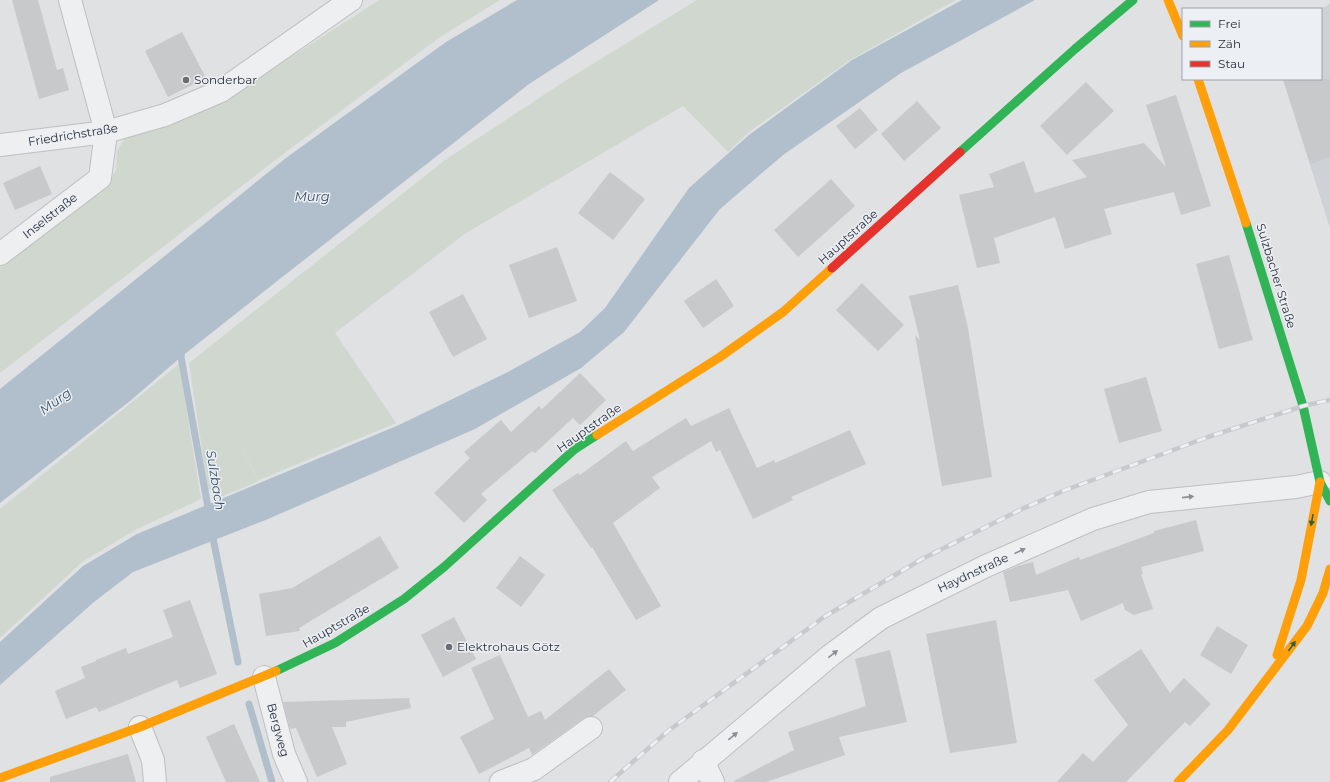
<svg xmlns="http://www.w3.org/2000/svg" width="1330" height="782" font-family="Montserrat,sans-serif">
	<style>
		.built { fill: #ced1d6 }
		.green { fill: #d0d7cf }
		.water { fill: #b0bfcb }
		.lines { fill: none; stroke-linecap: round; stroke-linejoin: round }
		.stream { stroke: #b0bfcb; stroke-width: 7 }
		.building { fill: #c7c9cb }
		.street-casing { stroke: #bdbfc1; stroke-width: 24 }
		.street { stroke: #eeeff0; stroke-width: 22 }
		.fast { stroke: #30b455; stroke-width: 9 }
		.slow { stroke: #ff9f0a; stroke-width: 9 }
		.jam { stroke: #e5322d; stroke-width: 9 }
		.rail-casing { stroke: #c8c9cb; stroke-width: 4.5 }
		.rail { stroke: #eceff3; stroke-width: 3; stroke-dasharray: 9; stroke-linecap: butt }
		.oneway { fill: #8b8f95 }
		.oneway2 { fill: #2b5e43 }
		.poi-dot { fill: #686d75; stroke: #eceff3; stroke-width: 1.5 }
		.labels { text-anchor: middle; stroke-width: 3; stroke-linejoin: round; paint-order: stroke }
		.poi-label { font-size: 12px; fill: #282f3a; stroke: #eceff3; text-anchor: start }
		.street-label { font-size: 12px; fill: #282f3a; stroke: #eceff3 }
		.water-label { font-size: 13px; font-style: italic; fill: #384f69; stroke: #eceff3 }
	</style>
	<rect width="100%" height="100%" fill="#dfe1e3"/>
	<polygon class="built" points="1330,4 1330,228 1283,79 1321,79 1320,9"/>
	<g class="green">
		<polygon points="379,0 500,0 440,37 278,158 0,373 0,267 110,181 116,170 117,151 125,138 172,123 223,101"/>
		<polygon points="697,0 956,0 850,60 749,132 728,152 683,106 466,233 335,333 396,423 259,480 226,419 259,481 216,499 217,488 208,490 189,363 445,160 568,79"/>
		<polygon points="179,364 201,499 137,529 82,562 0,638 0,509"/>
	</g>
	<g class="water">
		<polygon points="517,0 659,0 529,84 281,278 181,357 130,401 0,503 0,389 286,158 446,42"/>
		<polygon points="962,0 1035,0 901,73 783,155 720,209 624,332 581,368 475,429 268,519 133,572 94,602 0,685 0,642 83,566 137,534 399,425 508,372 580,332 605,308 689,188 749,135 852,60"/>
	</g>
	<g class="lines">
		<g class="stream">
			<polyline points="182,348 181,357 209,513"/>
			<polyline points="212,533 238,662"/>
			<polyline points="249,704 272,782"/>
		</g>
	</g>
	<g class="building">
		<polygon points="12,0 38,0 57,70 63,68 69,90 39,99"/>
		<polygon points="182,32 206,78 168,97 145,51"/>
		<polygon points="1283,79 1330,79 1330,157 1310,164"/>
		<polygon points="1086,82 1114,111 1067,155 1040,126"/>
		<polygon points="1176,95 1211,206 1181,215 1174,192 1104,209 1112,234 1065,249 1055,217 994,238 1000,263 977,268 959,195 994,187 989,174 1024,161 1035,193 1087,177 1072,160 1144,143 1166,167 1146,105"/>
		<polygon points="917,101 941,128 904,161 881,134"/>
		<polygon points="860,108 878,130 855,149 836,126"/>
		<polygon points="40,166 52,194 15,210 3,183"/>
		<polygon points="610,172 645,199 613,240 578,213"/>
		<polygon points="831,179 855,206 798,257 774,230"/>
		<polygon points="557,247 577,301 529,318 509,265"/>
		<polygon points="1229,255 1253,340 1219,349 1196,264"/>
		<polygon points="716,279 734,306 703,328 684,301"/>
		<polygon points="862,283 904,325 878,351 836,310"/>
		<polygon points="958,285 968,328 992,477 942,486 915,335 920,340 909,296"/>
		<polygon points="463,294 487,339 453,357 429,312"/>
		<polygon points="580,373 606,400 580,425 573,418 535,453 532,451 481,494 487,500 464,523 434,493 470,458 464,452 501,420 511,432 539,406 542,409"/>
		<polygon points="1146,377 1162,431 1119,443 1104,389"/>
		<polygon points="729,408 757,468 774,460 775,463 850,430 866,464 791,497 793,500 753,519 720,450 716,452 711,441 652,477 660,488 613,523 661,606 636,620 592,547 591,548 552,490 578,473 580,475 626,441 633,451 686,418 691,426"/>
		<polygon points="1196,520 1204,551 1141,567 1143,574 1141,574 1153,609 1134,615 1125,610 1123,603 1081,621 1068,590 1010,602 1003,572 1018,566 1033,562 1036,575 1079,557 1080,560 1154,533 1154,531"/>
		<polygon points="380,536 399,568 299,628 300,631 266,636 259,594 292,588"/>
		<polygon points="520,556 545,575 521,607 496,588"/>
		<polygon points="190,600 217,674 180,688 177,680 99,712 96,707 66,719 55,691 85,678 81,667 96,661 96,660 126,648 128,654 173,637 163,610"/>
		<polygon points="454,617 476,659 443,677 421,635"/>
		<polygon points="996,620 1017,743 950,753 926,634"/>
		<polygon points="1217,626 1248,645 1231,674 1200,655"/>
		<polygon points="1141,649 1170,693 1184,678 1211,704 1190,726 1185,722 1126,782 1057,782 1083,753 1093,762 1128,725 1094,680"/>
		<polygon points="890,650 907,722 839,737 845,755 766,782 734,782 734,781 794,750 788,732 866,706 855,659"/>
		<polygon points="500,655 528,717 541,711 545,720 609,669 626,690 593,716 584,718 532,755 529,748 479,774 460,737 494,719 471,668"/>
		<polygon points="409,698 411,708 346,722 346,727 332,727 347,764 317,777 296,728 290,729 283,702"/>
		<polygon points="234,724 260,782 226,782 206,737"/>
		<polygon points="128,754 136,782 50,782 50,777"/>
	</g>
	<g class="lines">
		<g class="street-casing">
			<g id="street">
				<polyline points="0,145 106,132 165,115 221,91 351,0"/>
				<polyline points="0,254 100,178 106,132 70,0"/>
				<polyline points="264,677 284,754 296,782"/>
				<polyline points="140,727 153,760 155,782"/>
				<polyline points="703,761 713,782"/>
				<polyline points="501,782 534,769 591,728"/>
				<polyline points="680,782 831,655 881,618 986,566 1093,519 1149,502 1296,487 1320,482"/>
			</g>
		</g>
		<use href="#street" class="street"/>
		<g class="fast">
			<polyline points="960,152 1075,49 1133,0"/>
			<polyline points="1246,223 1303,406 1320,482 1330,501"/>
			<polyline points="276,671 335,643 404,599 444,567 575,449 597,435"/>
		</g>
		<g class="slow">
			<polyline points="1168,0 1183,36"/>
			<polyline points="1198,79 1246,223"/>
			<polyline points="597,435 720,357 783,312 832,268"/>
			<polyline points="1277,655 1301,580 1320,482"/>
			<polyline points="0,778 140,727 276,671"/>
			<polyline points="1178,782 1228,730 1307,626 1323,593 1330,569"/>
		</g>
		<polyline class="jam" points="832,268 960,152"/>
		<g class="rail-casing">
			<polyline id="rail" points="610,782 668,731 824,617 922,559 1022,509 1063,491 1208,437 1303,406 1330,400"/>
		</g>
		<use href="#rail" class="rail"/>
	</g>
	<defs><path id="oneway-solid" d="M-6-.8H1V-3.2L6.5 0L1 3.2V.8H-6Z"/></defs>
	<g class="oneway">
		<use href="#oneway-solid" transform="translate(1188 497) rotate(-6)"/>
		<use href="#oneway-solid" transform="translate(1020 551) rotate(-24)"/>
		<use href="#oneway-solid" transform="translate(833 654) rotate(-38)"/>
		<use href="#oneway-solid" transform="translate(733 736) rotate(-40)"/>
	</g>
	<g class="oneway2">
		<use href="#oneway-solid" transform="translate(1312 520) rotate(100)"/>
		<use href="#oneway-solid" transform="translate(1292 646) rotate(-54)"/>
	</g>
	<g class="poi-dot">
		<circle cx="186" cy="80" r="4"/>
		<circle cx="449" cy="647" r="4"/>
	</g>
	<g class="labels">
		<g class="poi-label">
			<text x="194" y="84">Sonderbar</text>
			<text x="457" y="651">Elektrohaus Götz</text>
		</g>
		<g class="street-label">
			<text transform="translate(73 135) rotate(-9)" y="4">Friedrichstraße</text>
			<text transform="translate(50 216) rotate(-38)" y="4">Inselstraße</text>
			<text transform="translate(848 237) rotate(-42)" y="4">Hauptstraße</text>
			<text transform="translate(1276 276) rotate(73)" y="4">Sulzbacher Straße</text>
			<text transform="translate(589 428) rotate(-35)" y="4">Hauptstraße</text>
			<text transform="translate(973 573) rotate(-25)" y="4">Haydnstraße</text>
			<text transform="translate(336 626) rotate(-30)" y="4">Hauptstraße</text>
			<text transform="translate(278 730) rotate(75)" y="4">Bergweg</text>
		</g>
		<g class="water-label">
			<text x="312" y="201">Murg</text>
			<text transform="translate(55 401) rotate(-36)" y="5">Murg</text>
			<text transform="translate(216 480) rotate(81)" y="5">Sulzbach</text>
		</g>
	</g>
	<rect x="1182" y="8" width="140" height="72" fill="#eceff3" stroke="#9ea2a9"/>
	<rect x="1190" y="21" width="20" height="6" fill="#30b455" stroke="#9ea2a9"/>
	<text x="1218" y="28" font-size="12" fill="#282f3a">Frei</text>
	<rect x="1190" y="41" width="20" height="6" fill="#ff9f0a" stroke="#9ea2a9"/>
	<text x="1218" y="48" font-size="12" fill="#282f3a">Zäh</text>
	<rect x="1190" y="61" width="20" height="6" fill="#e5322d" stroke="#9ea2a9"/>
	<text x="1218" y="68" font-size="12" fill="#282f3a">Stau</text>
</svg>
